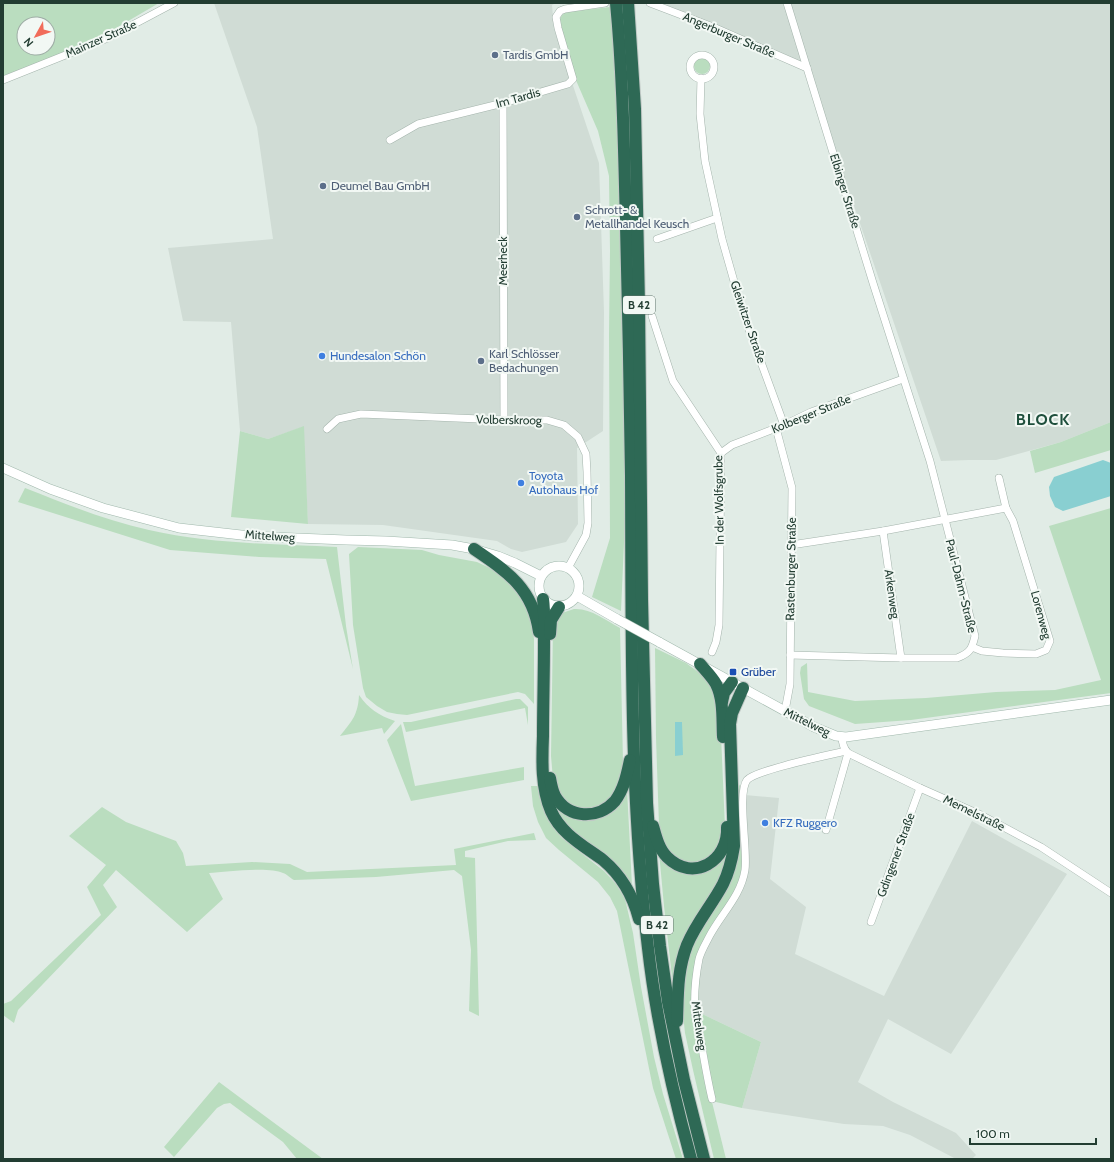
<svg xmlns="http://www.w3.org/2000/svg" width="1114" height="1162" font-family="Cabin,sans-serif">
	<style>
		.built { fill: #d0dcd5 }
		.green { fill: #baddbf; fill-rule: evenodd }
		.water { fill: #89cfd1 }
		.lines { fill: none; stroke-linecap: round; stroke-linejoin: round }
		.street-casing { stroke: #a4b4ac; stroke-width: 8 }
		.secondary-casing { stroke: #a0b8ac; stroke-width: 10 }
		.highway-casing { stroke: #c1c9c6; stroke-width: 14 }
		.street { stroke: #fff; stroke-width: 7 }
		.secondary { stroke: #fff; stroke-width: 9 }
		.highway { stroke: #2e6955; stroke-width: 12 }
		.secondary-bridge-casing { stroke: #a0b8ac; stroke-width: 10; stroke-linecap: butt }
		.secondary-bridge { stroke: #fff; stroke-width: 9 }
		.service-dot { fill: #5c6f8a; stroke: #f2f8f4; stroke-width: 1.5 }
		.shop-dot { fill: #3f7fe0; stroke: #f2f8f4; stroke-width: 1.5 }
		.transit-dot { fill: #1a4fb4; stroke: #f2f8f4; stroke-width: 1.5 }
		.labels { text-anchor: middle; stroke-width: 4; stroke-linejoin: round; paint-order: stroke }
		.shield { fill: #f2f8f4; stroke: #60756c; stroke-width: 1 }
		.shield-label { font-size: 11px; font-weight: bold; fill: #223d32 }
		.street-label { font-size: 12px; fill: #223d32; stroke: #f2f8f4 }
		.service-label { font-size: 12px; fill: #4e5e75; stroke: #f2f8f4; text-anchor: start }
		.shop-label { font-size: 12px; fill: #366cbe; stroke: #f2f8f4; text-anchor: start }
		.transit-label { font-size: 12px; fill: #164399; stroke: #f2f8f4; text-anchor: start }
		.district-label { font-size: 16px; font-weight: bold; letter-spacing: 1px; fill: #1e4f3c; stroke: #f2f8f4 }
	</style>
	<rect width="100%" height="100%" fill="#e1ece6"/>
	<g class="built">
		<polygon points="214,3 556,3 552,5 554,29 599,163 604,312 603,431 577,448 578,524 566,542 522,552 511,549 497,541 383,525 308,524 303,427 268,439 240,431 231,322 183,321 168,248 273,239 257,127"/>
		<polygon points="650,3 1111,3 1111,422 1061,442 996,460 969,460 941,461 807,68"/>
		<polygon points="745,795 779,798 770,879 806,907 795,954 884,996 972,821 1067,874 951,1054 888,1019 858,1082 893,1102 956,1133 976,1155 972,1159 956,1159 910,1135 883,1126 844,1124 742,1108 761,1042 698,1012 701,957 742,888"/>
	</g>
	<g class="green">
		<path d="M 3,3 L 159,3 L 111,31 L 54,56 L 3,76 ZM 24,24 L 48,24 L 48,48 L 24,48 Z"/>
		<polygon points="610,7 614,37 621,186 625,520 621,611 592,597 610,538 609,335 610,251 609,176 598,131 575,78 559,21 562,15 566,12"/>
		<circle cx="702" cy="66" r="8"/>
		<polygon points="1111,422 1111,450 1035,473 1030,451 1061,442"/>
		<polygon points="304,426 308,524 231,517 240,431 268,439"/>
		<path d="M 25,488 C 66,504 107,521 149,530 C 211,544 275,544 337,547 L 346,626 L 353,669 L 326,559 L 259,557 L 170,550 L 18,502 Z"/>
		<polygon points="1111,508 1111,693 911,720 855,724 809,706 804,699 800,673 801,667 807,663 808,692 855,701 926,698 996,692 1055,690 1101,680 1049,526"/>
		<polygon points="358,547 422,550 439,555 477,562 492,569 504,577 513,586 521,597 528,612 532,625 534,639 534,704 525,694 518,692 407,715 397,714 387,712 377,706 366,697 363,688 353,625 349,554"/>
		<path d="M 574,609 C 591,608 605,620 620,628 L 623,762 L 620,779 L 615,791 L 610,798 L 596,808 L 580,810 L 566,801 L 561,795 L 553,779 L 551,756 L 553,626 L 562,613 Z"/>
		<polygon points="655,648 686,663 706,678 712,687 720,712 725,828 716,852 700,862 691,862 681,860 673,855 664,844 661,835 659,825 656,738"/>
		<path d="M 359,695 C 369,709 378,715 395,721 L 384,734 L 382,728 L 340,736 C 352,721 358,715 359,695 Z"/>
		<polygon points="516,699 520,699 528,707 528,725 525,708 406,732 403,722 411,722"/>
		<polygon points="401,724 415,786 524,767 524,780 411,801 387,740"/>
		<polygon points="736,779 745,795 749,865 742,888 701,957 698,1012 761,1042 742,1108 716,1102 712,1102 726,1159 714,1159 693,1070 685,1033 682,1004 684,972 694,940 726,889"/>
		<polygon points="531,786 538,786 541,800 545,813 552,826 562,838 604,871 616,884 625,899 633,933 641,987 654,1057 663,1094 683,1159 676,1159 653,1088 617,911 610,897 598,882 559,850 546,838 538,822 533,806"/>
		<polygon points="627,789 632,886 622,871 575,833 559,816 553,801 568,815 577,819 595,820 604,816"/>
		<path d="M 102,807 L 126,822 L 176,841 L 183,853 L 186,866 L 252,862 L 290,864 L 307,872 L 456,865 L 454,849 L 534,833 L 536,840 L 508,841 L 465,851 L 465,857 L 475,858 L 479,1016 L 469,1011 L 471,950 L 462,876 L 454,870 L 376,877 L 294,880 C 290,878 287,874 283,873 C 269,866 226,872 209,873 L 223,899 L 187,932 L 116,870 L 103,885 L 117,907 L 18,1010 L 14,1023 L 3,1015 L 3,1004 L 11,1001 L 101,915 L 87,887 L 106,865 L 69,836 Z"/>
		<polygon points="659,852 668,863 719,863 728,853 725,865 675,977 672,977 664,906"/>
		<polygon points="219,1082 323,1159 297,1159 283,1142 230,1103 224,1104 217,1108 174,1157 164,1147"/>
	</g>
	<g class="water">
		<polygon points="1103,460 1111,463 1111,496 1063,511 1055,507 1050,496 1049,487 1054,477"/>
		<polygon points="675,722 682,722 683,755 675,756"/>
	</g>
	<g class="lines">
		<g class="street-casing">
			<g id="street">
				<polyline points="650,3 713,27 807,68"/>
				<path d="M 787,3 L 873,283 L 930,461 L 975,636 C 972,649 970,653 957,658 L 901,658 L 790,655"/>
				<circle cx="702" cy="67" r="12"/>
				<polyline points="701,78 700,114 705,161 722,239 743,313 784,425"/>
				<polyline points="3,80 108,38 174,3"/>
				<polyline points="503,103 504,420"/>
				<polyline points="390,140 418,124 503,103 568,84 573,79 558,28 556,17 560,11 565,9 605,3"/>
				<polyline points="657,239 717,218"/>
				<polyline points="652,316 673,381 721,453 719,625 716,642 712,652"/>
				<polyline points="776,428 792,488 790,684 785,711"/>
				<polyline points="327,429 338,419 361,414 504,420 547,420 564,425 578,437 586,454 587,472 588,523 586,535 568,568"/>
				<polyline points="721,453 732,445 784,425 811,412 903,379"/>
				<polyline points="883,531 901,658"/>
				<polyline points="791,545 883,531 1006,508"/>
				<polyline points="972,647 982,651 1003,653 1036,654 1046,650 1050,641 1013,521 1006,508 999,478"/>
				<path d="M 842,736 C 842,742 844,749 848,753 L 920,788 L 981,815 L 1041,847 L 1111,893"/>
				<polyline points="826,830 848,753"/>
				<polyline points="871,922 920,788"/>
				<path d="M 712,1099 C 707,1078 704,1058 700,1037 C 699,1029 696,1021 695,1013 C 694,997 696,974 699,959 C 701,951 706,943 709,937 C 721,914 741,896 745,870 C 748,851 737,793 747,780 C 756,770 829,755 846,751"/>
			</g>
		</g>
		<g class="secondary-casing">
			<g id="secondary">
				<polyline points="3,468 50,489 103,508 179,528 250,536 346,540 386,541 452,545 474,549 498,556 515,563 541,576"/>
				<circle cx="559" cy="586" r="20"/>
				<polyline points="577,596 617,619"/>
				<polyline points="659,642 814,727 836,736 846,737 1111,700"/>
			</g>
		</g>
		<g class="highway-casing">
			<g id="highway">
				<path d="M 616,3 C 623,76 624,151 626,225 C 628,308 630,392 631,475 C 632,633 629,791 648,948 C 656,1019 672,1090 691,1159"/>
				<polyline points="628,3 635,109 639,305 642,599 647,803 653,884 660,946 668,1002 684,1080 704,1159"/>
				<path d="M 474,549 C 508,572 533,589 539,632"/>
				<path d="M 543,599 C 545,614 544,629 544,644 C 544,675 543,705 543,736 C 542,760 541,788 551,811 C 561,834 584,846 603,860 C 622,876 633,896 639,919"/>
				<polyline points="550,634 551,620 559,607"/>
				<path d="M 700,664 C 706,671 712,677 716,684 C 724,700 722,720 723,737"/>
				<polyline points="722,702 724,693 732,682"/>
				<path d="M 550,778 C 551,784 552,790 555,796 C 568,819 598,820 615,801 C 624,789 627,774 630,760"/>
				<path d="M 653,826 C 656,837 659,849 667,857 C 693,883 729,861 727,827"/>
				<path d="M 677,1021 C 678,995 677,971 687,945 C 696,923 712,905 723,884 C 729,872 732,859 734,846 L 730,724 L 732,713 L 743,688"/>
			</g>
		</g>
		<use href="#street" class="street"/>
		<use href="#secondary" class="secondary"/>
		<use href="#highway" class="highway"/>
		<g class="secondary-bridge-casing">
			<polyline id="secondary-bridge" points="617,619 659,642"/>
		</g>
		<use href="#secondary-bridge" class="secondary-bridge"/>
	</g>
	<g class="service-dot">
		<circle cx="495" cy="55" r="4"/>
		<circle cx="323" cy="186" r="4"/>
		<circle cx="577" cy="217" r="4"/>
		<circle cx="481" cy="361" r="4"/>
	</g>
	<g class="shop-dot">
		<circle cx="322" cy="356" r="4"/>
		<circle cx="521" cy="483" r="4"/>
		<circle cx="765" cy="823" r="4"/>
	</g>
	<rect class="transit-dot" x="729" y="668" width="8" height="8" rx="2"/>
	<g class="labels">
		<g class="shield">
			<rect x="623" y="296" width="32" height="18" rx="3"/>
			<rect x="641" y="916" width="32" height="18" rx="3"/>
		</g>
		<g class="shield-label">
			<text x="639" y="309">B 42</text>
			<text x="657" y="929">B 42</text>
		</g>
		<g class="street-label">
			<text transform="translate(729 35) rotate(23)" y="4">Angerburger Straße</text>
			<text transform="translate(101 39) rotate(-24)" y="4">Mainzer Straße</text>
			<text transform="translate(518 98) rotate(-16)" y="4">Im Tardis</text>
			<text transform="translate(845 191) rotate(73)" y="4">Elbinger Straße</text>
			<text transform="translate(503 261) rotate(-90)" y="4">Meerheck</text>
			<text transform="translate(748 322) rotate(71)" y="4">Gleiwitzer Straße</text>
			<text transform="translate(811 414) rotate(-22)" y="4">Kolberger Straße</text>
			<text transform="translate(509 420) rotate(1)" y="4">Volberskroog</text>
			<text transform="translate(719 500) rotate(-91)" y="4">In der Wolfsgrube</text>
			<text transform="translate(270 536) rotate(4)" y="4">Mittelweg</text>
			<text transform="translate(791 569) rotate(-89)" y="4">Rastenburger Straße</text>
			<text transform="translate(961 586) rotate(76)" y="4">Paul-Dahm-Straße</text>
			<text transform="translate(892 594) rotate(82)" y="4">Arkenweg</text>
			<text transform="translate(1041 615) rotate(75)" y="4">Lorenweg</text>
			<text transform="translate(807 722) rotate(26)" y="4">Mittelweg</text>
			<text transform="translate(974 813) rotate(26)" y="4">Memelstraße</text>
			<text transform="translate(896 855) rotate(-70)" y="4">Gdingener Straße</text>
			<text transform="translate(699 1026) rotate(82)" y="4">Mittelweg</text>
		</g>
		<g class="service-label">
			<text x="503" y="59">Tardis GmbH</text>
			<text x="331" y="190">Deumel Bau GmbH</text>
			<text x="585" y="214">Schrott- &amp;<tspan x="585" dy="14">Metallhandel Keusch</tspan></text>
			<text x="489" y="358">Karl Schlösser<tspan x="489" dy="14">Bedachungen</tspan></text>
		</g>
		<g class="shop-label">
			<text x="330" y="360">Hundesalon Schön</text>
			<text x="529" y="480">Toyota<tspan x="529" dy="14">Autohaus Hof</tspan></text>
			<text x="773" y="827">KFZ Ruggero</text>
		</g>
		<g class="transit-label">
			<text x="741" y="676">Grüber</text>
		</g>
		<g class="district-label">
			<text x="1043" y="425">BLOCK</text>
		</g>
	</g>
	<rect width="1114" height="1162" fill="none" stroke="#223d32" stroke-width="8"/>
	<g transform="translate(36 36) rotate(230)"><circle r="19" fill="#f2f8f4" stroke="#9fada6"/>
	<path d="M0-3L7 15L0 10L-7 15Z" fill="#f16c5a"/>
	<text y="-6" font-size="11" font-weight="bold" text-anchor="middle" fill="#223d32">N</text>
	</g>
	<path d="M970 1138v6h126v-6" fill="none" stroke="#223d32" stroke-width="2"/>
	<text x="976" y="1138" font-size="12" fill="#223d32" stroke="#f2f8f4" stroke-width="3" paint-order="stroke">100 m</text>
</svg>
